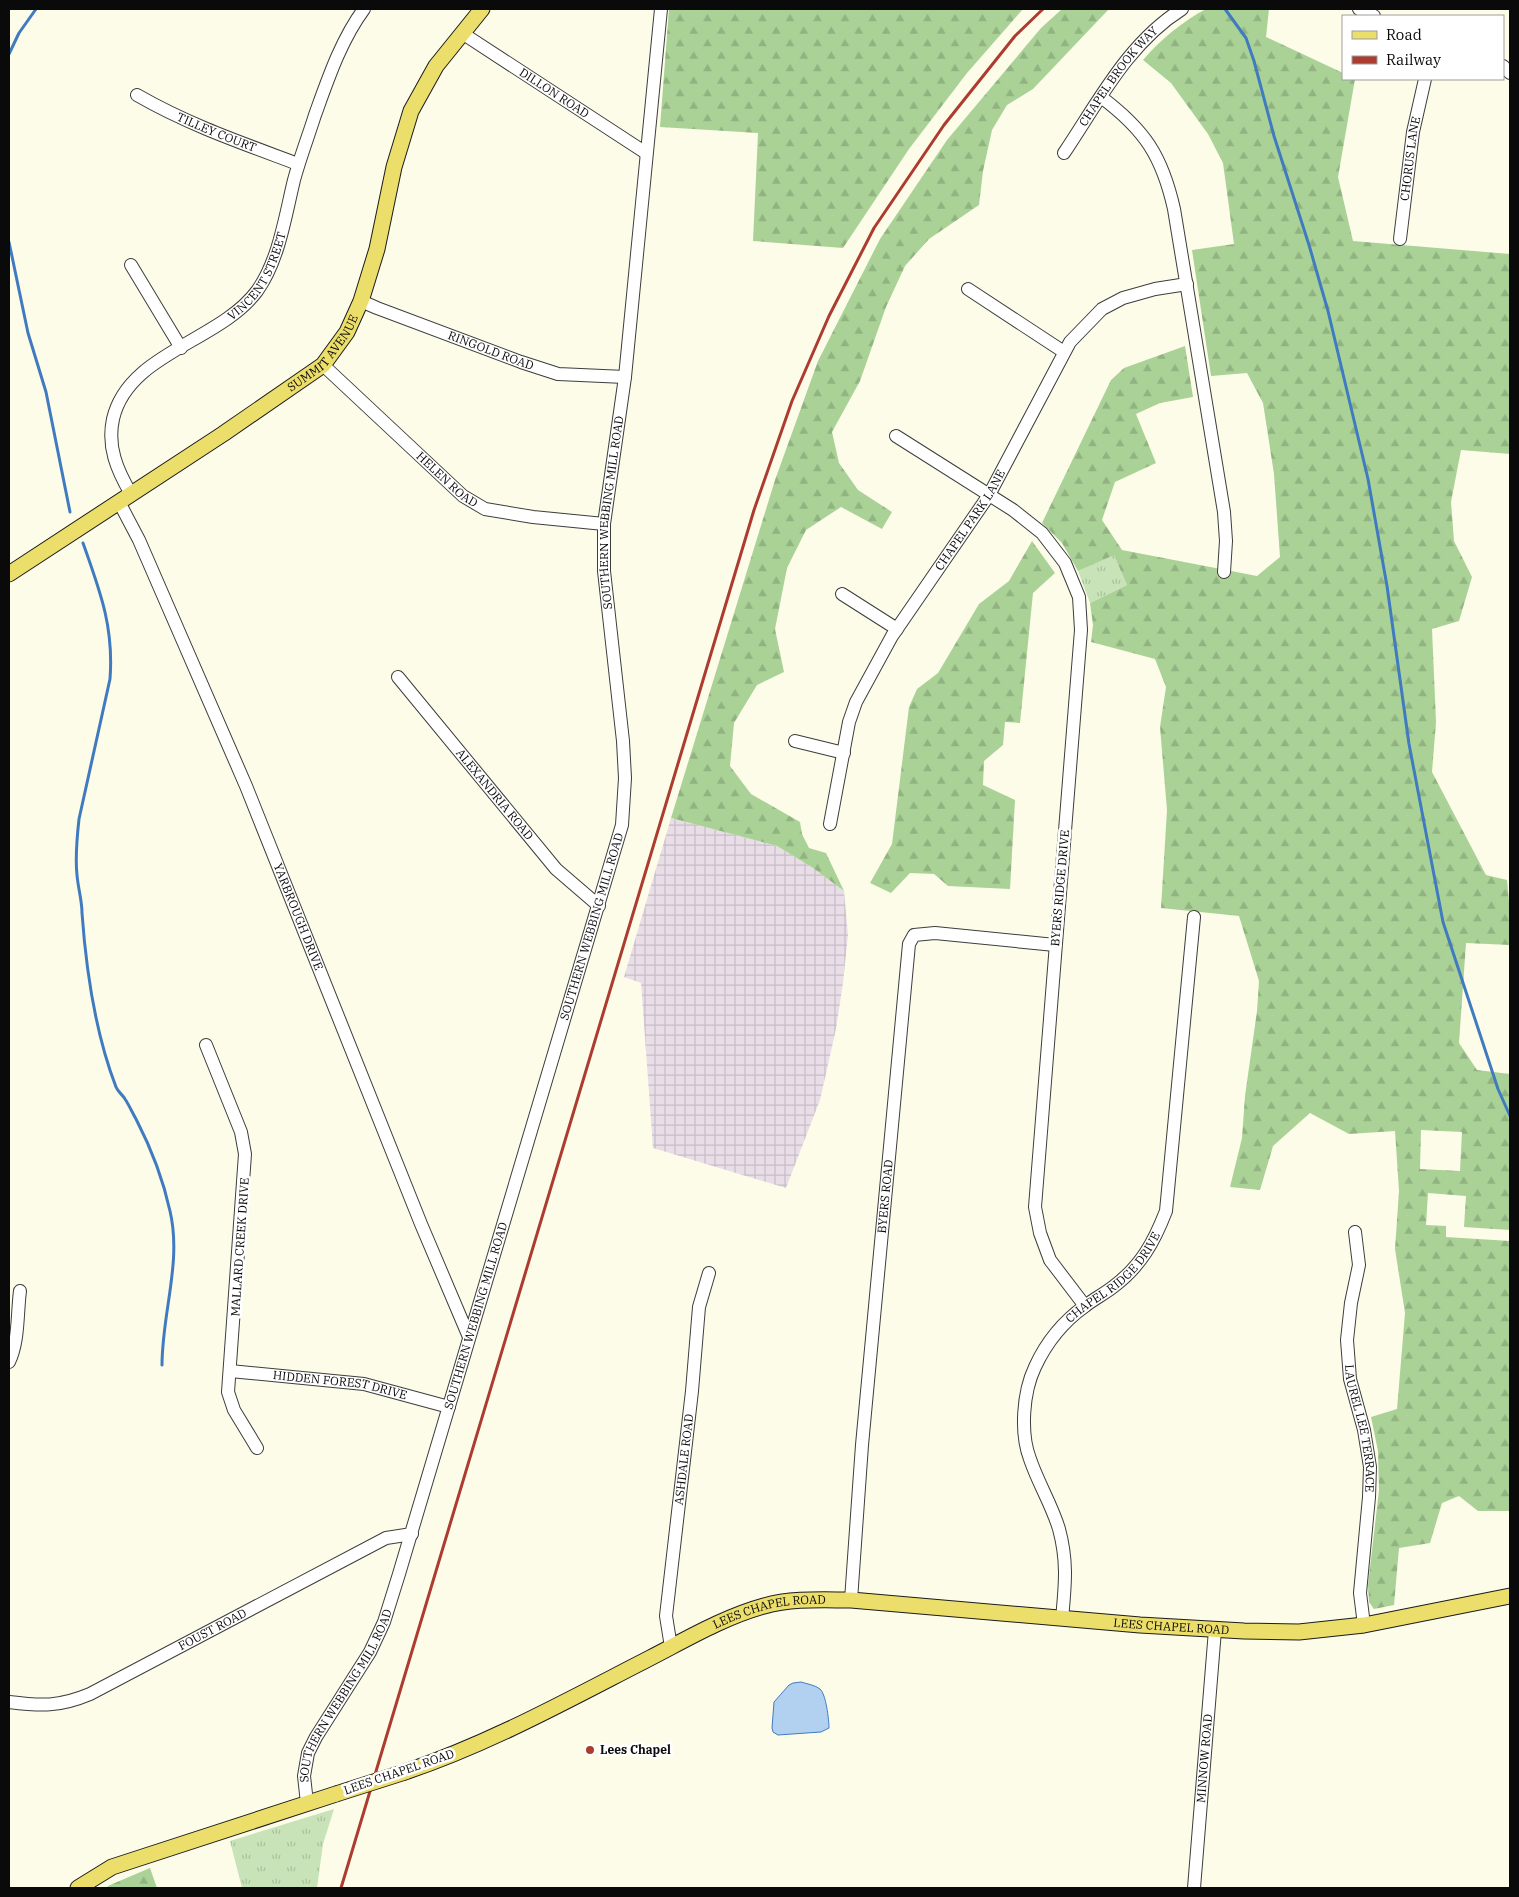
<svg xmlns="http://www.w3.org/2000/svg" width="1519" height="1897" font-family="'IBM Plex Serif',serif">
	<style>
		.industrial { fill: url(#industrial-grid) }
		.grass { fill: url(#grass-tufts) }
		.forest { fill: url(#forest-firs); fill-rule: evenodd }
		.water { fill: #b2d0ef; stroke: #407bc0 }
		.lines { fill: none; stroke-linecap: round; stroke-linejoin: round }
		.stream { stroke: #407bc0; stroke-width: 3 }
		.minor-casing { stroke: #3d3d3d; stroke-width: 14 }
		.major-casing { stroke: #1b1b1b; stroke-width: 17 }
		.minor { stroke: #fff; stroke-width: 12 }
		.major { stroke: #ecde6a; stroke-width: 15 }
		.rail { stroke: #ac3c30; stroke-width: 3 }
		.major-bridge-casing { stroke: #1b1b1b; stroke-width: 17; stroke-linecap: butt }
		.major-bridge { stroke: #ecde6a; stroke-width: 15 }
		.poi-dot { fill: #ac3c30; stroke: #fff; stroke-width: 2 }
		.labels { text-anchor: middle; stroke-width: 5; stroke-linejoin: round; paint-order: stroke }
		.street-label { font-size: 12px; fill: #0a0a0a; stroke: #fff }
		.poi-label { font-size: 12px; font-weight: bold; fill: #0a0a0a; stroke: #fff; text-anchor: start }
	</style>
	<defs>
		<pattern id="industrial-grid" width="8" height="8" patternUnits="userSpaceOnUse" patternTransform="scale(1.25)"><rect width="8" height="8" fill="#e9dee8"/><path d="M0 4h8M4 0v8" fill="none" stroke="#c6bdc6"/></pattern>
		<pattern id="grass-tufts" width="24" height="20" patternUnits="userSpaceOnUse" patternTransform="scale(1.25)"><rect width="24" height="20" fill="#c7e3b7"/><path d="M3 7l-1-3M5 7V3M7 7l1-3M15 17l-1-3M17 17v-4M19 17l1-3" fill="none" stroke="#aac19c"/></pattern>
		<pattern id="forest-firs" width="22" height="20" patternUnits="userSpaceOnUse" patternTransform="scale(1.25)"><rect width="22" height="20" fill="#aad297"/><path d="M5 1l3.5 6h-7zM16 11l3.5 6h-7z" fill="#91b381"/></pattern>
	</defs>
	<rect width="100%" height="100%" fill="#fdfce9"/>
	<polygon class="industrial" points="671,818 777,846 813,868 844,891 848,935 843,983 836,1029 820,1100 786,1188 653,1148 641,983 624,977"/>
	<g class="grass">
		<polygon points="1114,554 1127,585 1090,603 1078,571"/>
		<polygon points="334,1809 323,1844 317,1888 242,1888 230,1841"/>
	</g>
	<g class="forest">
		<polygon points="669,9 1023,9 967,73 909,149 843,248 753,241 758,133 660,127"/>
		<polygon points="1062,9 1109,9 1033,89 1007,105 992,130 983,171 979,205 929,239 905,266 886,307 860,381 832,432 839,463 858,490 892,512 882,529 841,507 806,530 787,568 775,629 784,672 757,685 734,723 730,766 751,794 800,822 802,834 809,848 826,853 844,891 813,868 777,846 671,818 775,480 818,361 880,239 947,140 1041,28"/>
		<path d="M 1206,9 L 1269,9 L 1266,37 L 1343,73 L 1343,79 L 1355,79 L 1338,177 L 1353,241 L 1510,254 L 1510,454 L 1461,450 L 1451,502 L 1454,541 L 1472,577 L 1459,621 L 1432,629 L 1436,722 L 1432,772 L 1486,875 L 1507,880 L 1510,911 L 1510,945 L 1466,943 L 1459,1043 L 1477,1070 L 1510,1074 L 1510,1230 L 1464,1227 L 1466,1196 L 1428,1193 L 1426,1225 L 1446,1226 L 1446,1237 L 1510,1241 L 1510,1511 L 1478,1511 L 1459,1496 L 1442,1503 L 1430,1543 L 1399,1548 L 1394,1605 L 1374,1609 L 1369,1602 L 1368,1585 L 1379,1490 L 1378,1451 L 1371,1417 L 1397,1409 L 1405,1313 L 1395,1249 L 1399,1191 L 1395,1131 L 1349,1134 L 1310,1113 L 1273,1146 L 1260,1190 L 1230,1187 L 1242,1138 L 1245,1096 L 1257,1011 L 1259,981 L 1239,916 L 1161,908 L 1167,810 L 1160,727 L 1166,687 L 1155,659 L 1091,642 L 1093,625 L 1090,603 L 1127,585 L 1114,555 L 1078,571 L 1062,543 L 1042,523 L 1111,380 L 1124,368 L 1185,346 L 1193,397 L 1160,403 L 1136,414 L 1156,463 L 1115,482 L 1102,520 L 1122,550 L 1257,576 L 1280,557 L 1274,474 L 1263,403 L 1247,373 L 1211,376 L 1192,250 L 1234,244 L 1223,163 L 1208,134 L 1171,83 L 1143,60 C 1160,40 1183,21 1206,9 ZM 1421,1130 L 1462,1132 L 1460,1171 L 1420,1169 Z"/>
		<polygon points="1032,541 1055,573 1033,593 1020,723 1005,722 1003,745 984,761 983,785 1015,800 1010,889 948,886 934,874 910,873 891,893 870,883 892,844 909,707 917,689 938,673 979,604 1009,581"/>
		<polygon points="150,1868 157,1888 105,1888 110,1885"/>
	</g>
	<path class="water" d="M 801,1682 C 807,1684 815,1685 820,1689 C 826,1694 829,1720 829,1728 L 821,1732 L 778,1735 L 773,1732 L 772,1728 L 774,1702 L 789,1685 L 793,1683 Z"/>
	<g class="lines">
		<g class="stream">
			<polyline points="1225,9 1246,38 1254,61 1274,136 1309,245 1328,311 1368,479 1387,586 1409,744 1443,922 1498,1089 1510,1116"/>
			<polyline points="9,54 19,33 36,9"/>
			<polyline points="9,242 28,333 46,392 70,512"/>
			<path d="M 83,543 C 100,591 114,627 110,679 L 79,819 C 77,837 75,857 77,875 C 78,888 82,900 82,913 C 86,969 96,1035 116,1087 C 118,1092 122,1094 125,1099 C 129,1105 132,1112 136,1119 C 151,1148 163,1179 170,1211 C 182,1262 162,1313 162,1365"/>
		</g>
		<g class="minor-casing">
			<g id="minor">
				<polyline points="1359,9 1374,16"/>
				<path id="s1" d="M 462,33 L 646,153"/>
				<polyline points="1503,66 1510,73"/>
				<path id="s2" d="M 137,95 C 189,125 242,143 298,164"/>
				<path d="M 1101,97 C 1145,130 1162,156 1174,209 L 1224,512 L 1226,541 L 1224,572"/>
				<path id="s3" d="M 1064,153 C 1099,101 1128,43 1182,9"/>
				<path id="s4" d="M 1400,239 L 1413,132 L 1425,79"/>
				<polyline points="131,265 181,348"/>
				<polyline points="968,289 1064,352"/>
				<path id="s5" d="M 361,301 L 377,308 L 521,362 L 558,374 L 625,377"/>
				<path id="s6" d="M 323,365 L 463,496 L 485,509 L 533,517 L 604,524"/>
				<polyline points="896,436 1013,510 1042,533 1065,563 1079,597 1081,630 1035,1207 1040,1233 1050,1260 1085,1306"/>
				<path id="s7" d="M 131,494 C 117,470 107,447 113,419 C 128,353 219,342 257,291 C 279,260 285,217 294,180 C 300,158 308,137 315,115 C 328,79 341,40 364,9"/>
				<path id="s8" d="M 119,502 L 139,540 L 246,786 L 421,1224 L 469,1337"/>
				<polyline points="842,594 897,629"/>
				<path id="s9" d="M 398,677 L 556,869 L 599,906"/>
				<polyline points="795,741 844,753"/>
				<path id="s10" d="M 830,824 L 849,722 L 856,702 L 892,636 L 989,495 L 1070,342 L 1102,309 L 1123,298 L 1155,289 L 1187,284"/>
				<polyline points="206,1045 241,1132 245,1154 228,1392 234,1410 257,1448"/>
				<path id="s11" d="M 1355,1232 L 1359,1265 L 1351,1303 L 1347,1340 L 1350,1379 L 1364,1430 L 1370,1467 L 1369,1497 L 1360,1593 L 1364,1625"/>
				<path d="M 9,1362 C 19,1341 17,1314 20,1291"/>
				<path id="s12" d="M 230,1371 L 364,1384 L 449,1407"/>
				<path id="s13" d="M 851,1600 L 862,1445 L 909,944 L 914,935 L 935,933 L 1055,945"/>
				<path id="s14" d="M 1062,1619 C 1065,1586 1068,1562 1059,1529 C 1052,1505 1038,1483 1030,1459 C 1020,1433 1023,1392 1035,1367 C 1046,1343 1064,1321 1085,1306 C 1094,1299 1104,1294 1113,1287 C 1141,1266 1154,1242 1166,1211 L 1194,917"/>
				<path id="s15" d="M 671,1647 L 666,1616 L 692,1391 L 699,1307 L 709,1273"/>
				<path id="s16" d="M 9,1702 C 41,1706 59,1707 90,1694 L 386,1538 L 412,1534"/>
				<path id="s17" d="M 307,1803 L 304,1776 L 308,1753 L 316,1737 L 370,1652 L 384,1622 L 399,1574 L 622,825 L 625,778 L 623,741 L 604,571 L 604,524 L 625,377 L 661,9"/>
				<path id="s18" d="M 1194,1888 L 1215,1630"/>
			</g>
		</g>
		<g class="major-casing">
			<g id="major">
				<path id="s19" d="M 9,574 L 223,434 L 323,365 L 347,332 L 361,301 L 377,249 L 394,167 L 411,111 L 436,66 L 482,9"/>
				<path id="s20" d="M 405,1772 C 491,1743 570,1699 650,1658 C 687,1639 724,1617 764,1606 C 792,1598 823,1600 851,1600 L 1140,1625 L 1244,1631 L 1299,1632 L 1364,1625 L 1510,1596"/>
				<polyline points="78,1888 112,1867 336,1794"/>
			</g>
		</g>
		<use href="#minor" class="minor"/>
		<use href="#major" class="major"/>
		<polyline class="rail" points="341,1888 754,510 792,401 829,316 874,228 944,125 1015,36 1043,9"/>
		<g class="major-bridge-casing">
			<polyline id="major-bridge" points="336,1794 405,1772"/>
		</g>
		<use href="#major-bridge" class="major-bridge"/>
	</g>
	<circle class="poi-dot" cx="590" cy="1750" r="5"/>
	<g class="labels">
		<g class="street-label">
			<text dy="4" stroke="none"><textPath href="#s3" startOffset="94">CHAPEL BROOK WAY</textPath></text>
			<text dy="4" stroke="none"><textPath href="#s1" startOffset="110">DILLON ROAD</textPath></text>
			<text dy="4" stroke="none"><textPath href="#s2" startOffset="88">TILLEY COURT</textPath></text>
			<text dy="4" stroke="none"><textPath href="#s4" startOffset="81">CHORUS LANE</textPath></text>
			<text dy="4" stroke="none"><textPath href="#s7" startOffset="289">VINCENT STREET</textPath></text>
			<text dy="4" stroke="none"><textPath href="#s5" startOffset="139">RINGOLD ROAD</textPath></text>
			<text dy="4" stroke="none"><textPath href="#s19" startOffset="386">SUMMIT AVENUE</textPath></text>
			<text dy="4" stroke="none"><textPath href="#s6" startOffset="169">HELEN ROAD</textPath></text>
			<text dy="4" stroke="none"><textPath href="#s17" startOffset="1348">SOUTHERN WEBBING MILL ROAD</textPath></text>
			<text dy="4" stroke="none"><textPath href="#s10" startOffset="340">CHAPEL PARK LANE</textPath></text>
			<text dy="4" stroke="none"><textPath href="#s9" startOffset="152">ALEXANDRIA ROAD</textPath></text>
			<text transform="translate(1060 888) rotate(-85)" y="4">BYERS RIDGE DRIVE</text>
			<text dy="4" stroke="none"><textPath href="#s8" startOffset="452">YARBROUGH DRIVE</textPath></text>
			<text dy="4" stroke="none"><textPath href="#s17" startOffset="928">SOUTHERN WEBBING MILL ROAD</textPath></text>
			<text dy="4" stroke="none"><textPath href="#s13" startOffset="405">BYERS ROAD</textPath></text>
			<text transform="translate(240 1247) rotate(-86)" y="4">MALLARD CREEK DRIVE</text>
			<text dy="4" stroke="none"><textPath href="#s14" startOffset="381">CHAPEL RIDGE DRIVE</textPath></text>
			<text dy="4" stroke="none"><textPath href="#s17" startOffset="522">SOUTHERN WEBBING MILL ROAD</textPath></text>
			<text dy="4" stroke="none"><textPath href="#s12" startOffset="111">HIDDEN FOREST DRIVE</textPath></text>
			<text dy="4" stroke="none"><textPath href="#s11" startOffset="199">LAUREL LEE TERRACE</textPath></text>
			<text dy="4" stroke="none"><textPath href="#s15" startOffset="189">ASHDALE ROAD</textPath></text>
			<text dy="4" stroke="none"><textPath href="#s20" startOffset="400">LEES CHAPEL ROAD</textPath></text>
			<text dy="4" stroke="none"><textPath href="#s20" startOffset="805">LEES CHAPEL ROAD</textPath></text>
			<text dy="4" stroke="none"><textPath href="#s16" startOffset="221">FOUST ROAD</textPath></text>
			<text dy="4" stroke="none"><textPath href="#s17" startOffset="118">SOUTHERN WEBBING MILL ROAD</textPath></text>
			<text dy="4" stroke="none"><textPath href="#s18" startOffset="130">MINNOW ROAD</textPath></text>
			<text transform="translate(399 1772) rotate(-19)" y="4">LEES CHAPEL ROAD</text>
		</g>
		<g class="poi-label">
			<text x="600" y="1754">Lees Chapel</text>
		</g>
	</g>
	<rect width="1519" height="1897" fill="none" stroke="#0a0a0a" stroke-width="20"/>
	<rect x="1342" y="15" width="162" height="65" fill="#ffffff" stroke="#9d9d9d"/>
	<rect x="1352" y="31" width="25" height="8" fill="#ecde6a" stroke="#9d9d9d"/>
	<text x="1386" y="40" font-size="15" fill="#0a0a0a">Road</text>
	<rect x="1352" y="56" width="25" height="8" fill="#ac3c30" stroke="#9d9d9d"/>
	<text x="1386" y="65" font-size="15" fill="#0a0a0a">Railway</text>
</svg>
